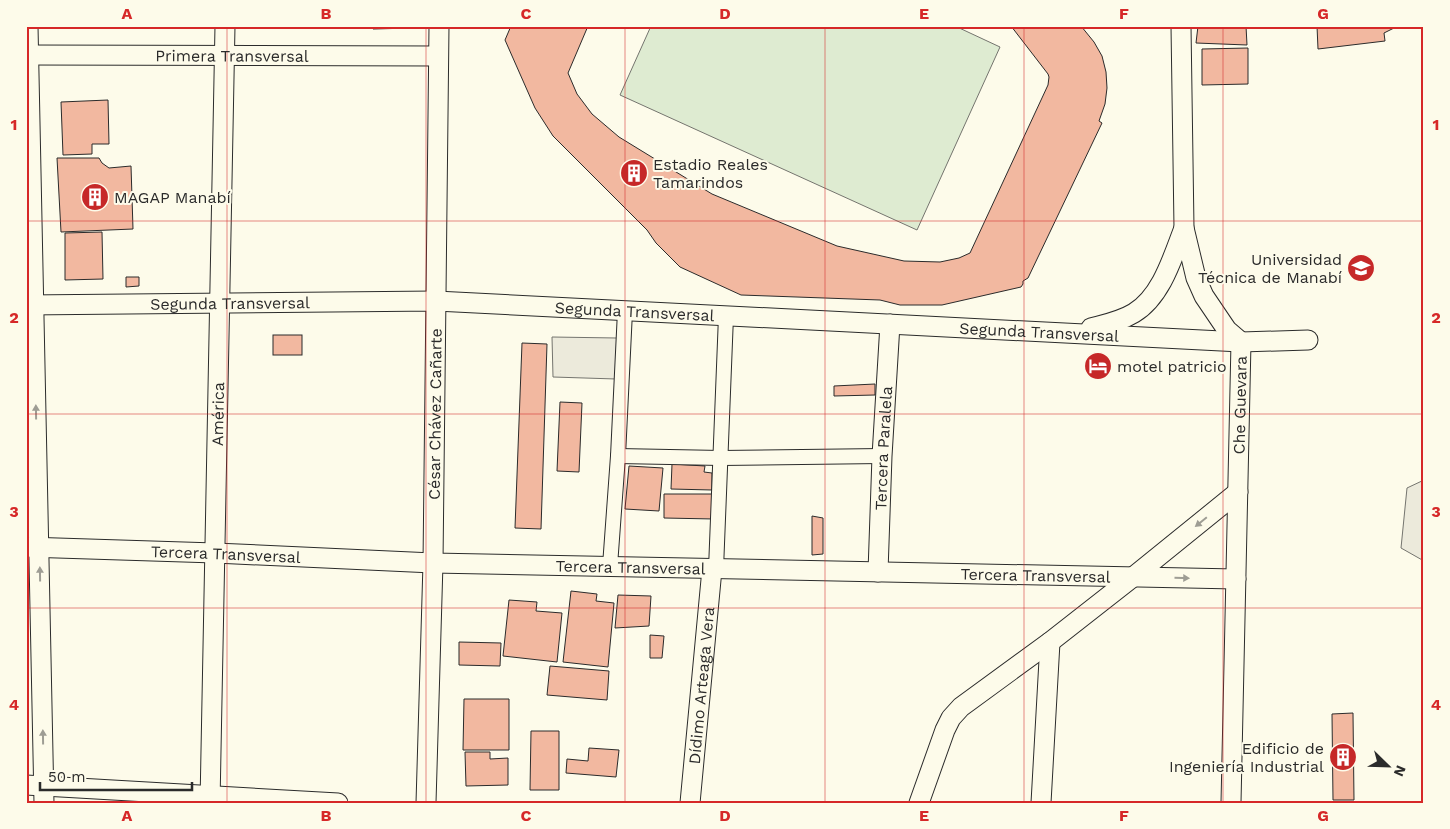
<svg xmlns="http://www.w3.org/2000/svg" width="1450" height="829" font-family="'Work Sans',sans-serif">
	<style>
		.green { fill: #deebd1; stroke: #74746e }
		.parking { fill: #eceadb; stroke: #74746e }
		.building { fill: #f2b8a0; stroke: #2b2b2b }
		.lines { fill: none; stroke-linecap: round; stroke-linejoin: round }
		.pedestrian-casing { stroke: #2b2b2b; stroke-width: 16 }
		.minor-casing { stroke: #2b2b2b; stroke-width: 21 }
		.pedestrian { stroke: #fdfbea; stroke-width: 14 }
		.minor { stroke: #fdfbea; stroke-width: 19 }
		.oneway { fill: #9e9d94 }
		.grid { fill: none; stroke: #d62828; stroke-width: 1; stroke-opacity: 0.55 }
		.labels { text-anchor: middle; stroke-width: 4; stroke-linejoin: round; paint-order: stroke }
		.street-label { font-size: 16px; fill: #2b2b2b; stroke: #fdfbea }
		.poi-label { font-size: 16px; fill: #2b2b2b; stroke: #fdfbea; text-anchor: start }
		.neatline { fill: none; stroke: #d62828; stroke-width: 2 }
		.grid-label { font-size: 16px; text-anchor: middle; font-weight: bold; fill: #d62828 }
	</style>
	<rect width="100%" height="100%" fill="#fdfbea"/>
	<polygon class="green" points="651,26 955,26 1000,47 917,230 620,95"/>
	<g class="parking">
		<polygon points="552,337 617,338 616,379 553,377"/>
		<polygon points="1424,480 1424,561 1401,548 1407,488"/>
	</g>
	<g class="building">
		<polygon points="373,26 414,26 412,28 373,29"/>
		<polygon points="511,26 588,26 568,73 577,94 592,114 619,137 712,194 837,246 904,261 940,262 959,258 970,253 1048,85 1049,77 1048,74 1011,26 1081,26 1094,42 1102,56 1106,72 1107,88 1105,104 1099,121 1102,123 1028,278 1023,281 1023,284 1021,287 942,305 900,305 880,300 741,295 680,267 656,243 647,230 553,136 535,108 505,40"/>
		<polygon points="1198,26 1246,26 1247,45 1196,43"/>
		<polygon points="1317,26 1394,26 1394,28 1384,33 1385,41 1318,49"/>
		<polygon points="1248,48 1248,84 1202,85 1202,49"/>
		<polygon points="108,100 109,144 92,144 92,154 63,155 61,102"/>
		<polygon points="57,158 99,158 102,163 109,168 131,166 133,229 61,232"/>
		<polygon points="102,232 103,279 65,280 65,233"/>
		<polygon points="126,277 139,277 139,286 126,287"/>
		<rect x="273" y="335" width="29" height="20"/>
		<polygon points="522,343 547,344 541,529 515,528"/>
		<polygon points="875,384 875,395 834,396 834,386"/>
		<polygon points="560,402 582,403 579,472 557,471"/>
		<polygon points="672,464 705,466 704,472 712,473 712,490 671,489"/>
		<polygon points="629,466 663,468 659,511 625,509"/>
		<polygon points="664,494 714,494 714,519 664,518"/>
		<polygon points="812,516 823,518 823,554 812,555"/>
		<polygon points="571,591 597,594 596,601 614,603 608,667 563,662"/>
		<polygon points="618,595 651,596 649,626 615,628"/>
		<polygon points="509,600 537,602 536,611 562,613 557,662 503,656"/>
		<polygon points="650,635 664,636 662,658 650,658"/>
		<polygon points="459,642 501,643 500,666 459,665"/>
		<polygon points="550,666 609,671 607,700 547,695"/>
		<polygon points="464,699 509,699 509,750 463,750"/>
		<polygon points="1353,713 1354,800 1333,800 1332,714"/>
		<polygon points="531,731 559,731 559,790 530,790"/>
		<polygon points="589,748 619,750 616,777 566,773 567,759 588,761"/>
		<polygon points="465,752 490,752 490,759 508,758 508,785 466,786"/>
	</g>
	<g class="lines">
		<g class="pedestrian-casing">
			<g id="pedestrian">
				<polyline points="618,456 721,458 882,456"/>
				<polyline points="610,566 618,456 625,311"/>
				<polyline points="716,569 726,316"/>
			</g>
		</g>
		<g class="minor-casing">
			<g id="minor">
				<polyline points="28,26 44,803"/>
				<polyline points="1181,26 1184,228 1196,278 1204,296 1227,330 1241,342"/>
				<path id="s1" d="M 26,55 L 438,56"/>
				<path id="s2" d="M 26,305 L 436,301 L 1241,342 L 1308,340"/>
				<path d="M 1091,328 C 1106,324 1121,321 1134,313 C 1162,296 1173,256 1184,228"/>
				<path id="s3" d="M 26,547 L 215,553 L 433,563 L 1236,579"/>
				<path id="s4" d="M 878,572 L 882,456 L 890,324"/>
				<polyline points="26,785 338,803"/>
				<path id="s5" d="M 210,803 L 225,26"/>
				<path id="s6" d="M 426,803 L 433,563 L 439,26"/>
				<path id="s7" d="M 690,803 L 712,569"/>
				<polyline points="919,803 945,730 951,718 961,707 1050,642 1133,577 1238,492"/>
				<polyline points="1041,803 1050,642"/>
				<path id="s8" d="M 1231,803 L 1241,342"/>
			</g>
		</g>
		<use href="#pedestrian" class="pedestrian"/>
		<use href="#minor" class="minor"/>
	</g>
	<defs><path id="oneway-solid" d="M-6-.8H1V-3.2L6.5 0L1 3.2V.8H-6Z" transform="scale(1.25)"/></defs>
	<g class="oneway">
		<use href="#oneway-solid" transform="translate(36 412) rotate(-91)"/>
		<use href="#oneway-solid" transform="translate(1201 522) rotate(141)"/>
		<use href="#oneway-solid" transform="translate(40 574) rotate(-91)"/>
		<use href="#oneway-solid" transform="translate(1182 578) rotate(1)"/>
		<use href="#oneway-solid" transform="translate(43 737) rotate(-91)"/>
	</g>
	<path class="grid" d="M 227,26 L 227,803M 426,26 L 426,803M 625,26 L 625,803M 825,26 L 825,803M 1024,26 L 1024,803M 1223,26 L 1223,803M 26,221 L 1424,221M 26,414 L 1424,414M 26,608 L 1424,608"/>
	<defs>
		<g id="building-disc" transform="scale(1.4375)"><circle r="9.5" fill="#c62828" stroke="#fdfbea"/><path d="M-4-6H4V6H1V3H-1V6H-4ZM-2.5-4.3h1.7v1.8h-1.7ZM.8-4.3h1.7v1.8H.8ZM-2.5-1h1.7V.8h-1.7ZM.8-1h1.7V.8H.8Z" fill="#fff"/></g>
		<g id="university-disc" transform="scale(1.4375)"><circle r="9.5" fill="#c62828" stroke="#fdfbea"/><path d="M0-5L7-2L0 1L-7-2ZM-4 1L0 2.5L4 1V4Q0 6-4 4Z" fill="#fff"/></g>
		<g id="hotel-disc" transform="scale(1.4375)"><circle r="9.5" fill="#c62828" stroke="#fdfbea"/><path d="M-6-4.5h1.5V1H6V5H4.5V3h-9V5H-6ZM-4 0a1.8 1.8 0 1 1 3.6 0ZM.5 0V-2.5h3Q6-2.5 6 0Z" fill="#fff"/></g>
	</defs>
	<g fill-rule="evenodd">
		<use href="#building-disc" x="634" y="173"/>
		<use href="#building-disc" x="95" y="197"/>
		<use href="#university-disc" x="1361" y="268"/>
		<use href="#hotel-disc" x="1098" y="366"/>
		<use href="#building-disc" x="1343" y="757"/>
	</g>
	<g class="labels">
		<g class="street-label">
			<text dy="6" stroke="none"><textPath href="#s1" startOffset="206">Primera Transversal</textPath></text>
			<text dy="6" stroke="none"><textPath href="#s2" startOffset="204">Segunda Transversal</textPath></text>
			<text dy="6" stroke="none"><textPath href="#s2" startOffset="609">Segunda Transversal</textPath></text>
			<text dy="6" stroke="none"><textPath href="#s2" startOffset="1014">Segunda Transversal</textPath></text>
			<text dy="6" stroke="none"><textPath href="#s8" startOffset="398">Che Guevara</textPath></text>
			<text dy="6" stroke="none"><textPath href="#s5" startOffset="389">América</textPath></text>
			<text dy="6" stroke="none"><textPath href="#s6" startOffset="389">César Chávez Cañarte</textPath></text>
			<text dy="6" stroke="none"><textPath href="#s4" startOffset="124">Tercera Paralela</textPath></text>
			<text dy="6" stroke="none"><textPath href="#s3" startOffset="200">Tercera Transversal</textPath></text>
			<text dy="6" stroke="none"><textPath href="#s3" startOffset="605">Tercera Transversal</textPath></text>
			<text dy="6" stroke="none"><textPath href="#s3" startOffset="1010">Tercera Transversal</textPath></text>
			<text dy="6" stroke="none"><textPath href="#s7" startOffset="118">Dídimo Arteaga Vera</textPath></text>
		</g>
		<g class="poi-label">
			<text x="653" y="170">Estadio Reales<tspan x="653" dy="18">Tamarindos</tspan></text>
			<text x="114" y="203">MAGAP Manabí</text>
			<text x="1342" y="265" text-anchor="end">Universidad<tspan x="1342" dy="18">Técnica de Manabí</tspan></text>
			<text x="1117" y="372">motel patricio</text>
			<text x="1324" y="754" text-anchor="end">Edificio de<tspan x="1324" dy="18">Ingeniería Industrial</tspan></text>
		</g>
	</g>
	<rect width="1450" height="829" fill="none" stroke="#fdfbea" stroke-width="55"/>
	<g transform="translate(1388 766) rotate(113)" stroke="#fdfbea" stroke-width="4" paint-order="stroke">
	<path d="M0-4L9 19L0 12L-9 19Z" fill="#2b2b2b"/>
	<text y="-8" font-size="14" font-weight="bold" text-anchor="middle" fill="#2b2b2b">N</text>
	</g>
	<path d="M40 782v8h152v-8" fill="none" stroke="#2b2b2b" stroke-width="2.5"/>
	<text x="48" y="782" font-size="15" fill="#2b2b2b" stroke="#fdfbea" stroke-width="4" paint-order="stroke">50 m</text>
	<rect x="28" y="28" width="1394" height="774" class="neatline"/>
	<g class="grid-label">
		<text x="127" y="19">A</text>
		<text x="326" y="19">B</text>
		<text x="526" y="19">C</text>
		<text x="725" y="19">D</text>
		<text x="924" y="19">E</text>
		<text x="1124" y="19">F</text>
		<text x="1323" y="19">G</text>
		<text x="14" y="130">1</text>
		<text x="1436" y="130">1</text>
		<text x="14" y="323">2</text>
		<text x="1436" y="323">2</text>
		<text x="14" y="517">3</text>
		<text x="1436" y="517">3</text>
		<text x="14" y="710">4</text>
		<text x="1436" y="710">4</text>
		<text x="127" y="821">A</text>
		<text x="326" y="821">B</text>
		<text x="526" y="821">C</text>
		<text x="725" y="821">D</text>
		<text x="924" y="821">E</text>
		<text x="1124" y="821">F</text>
		<text x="1323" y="821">G</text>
	</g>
</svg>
